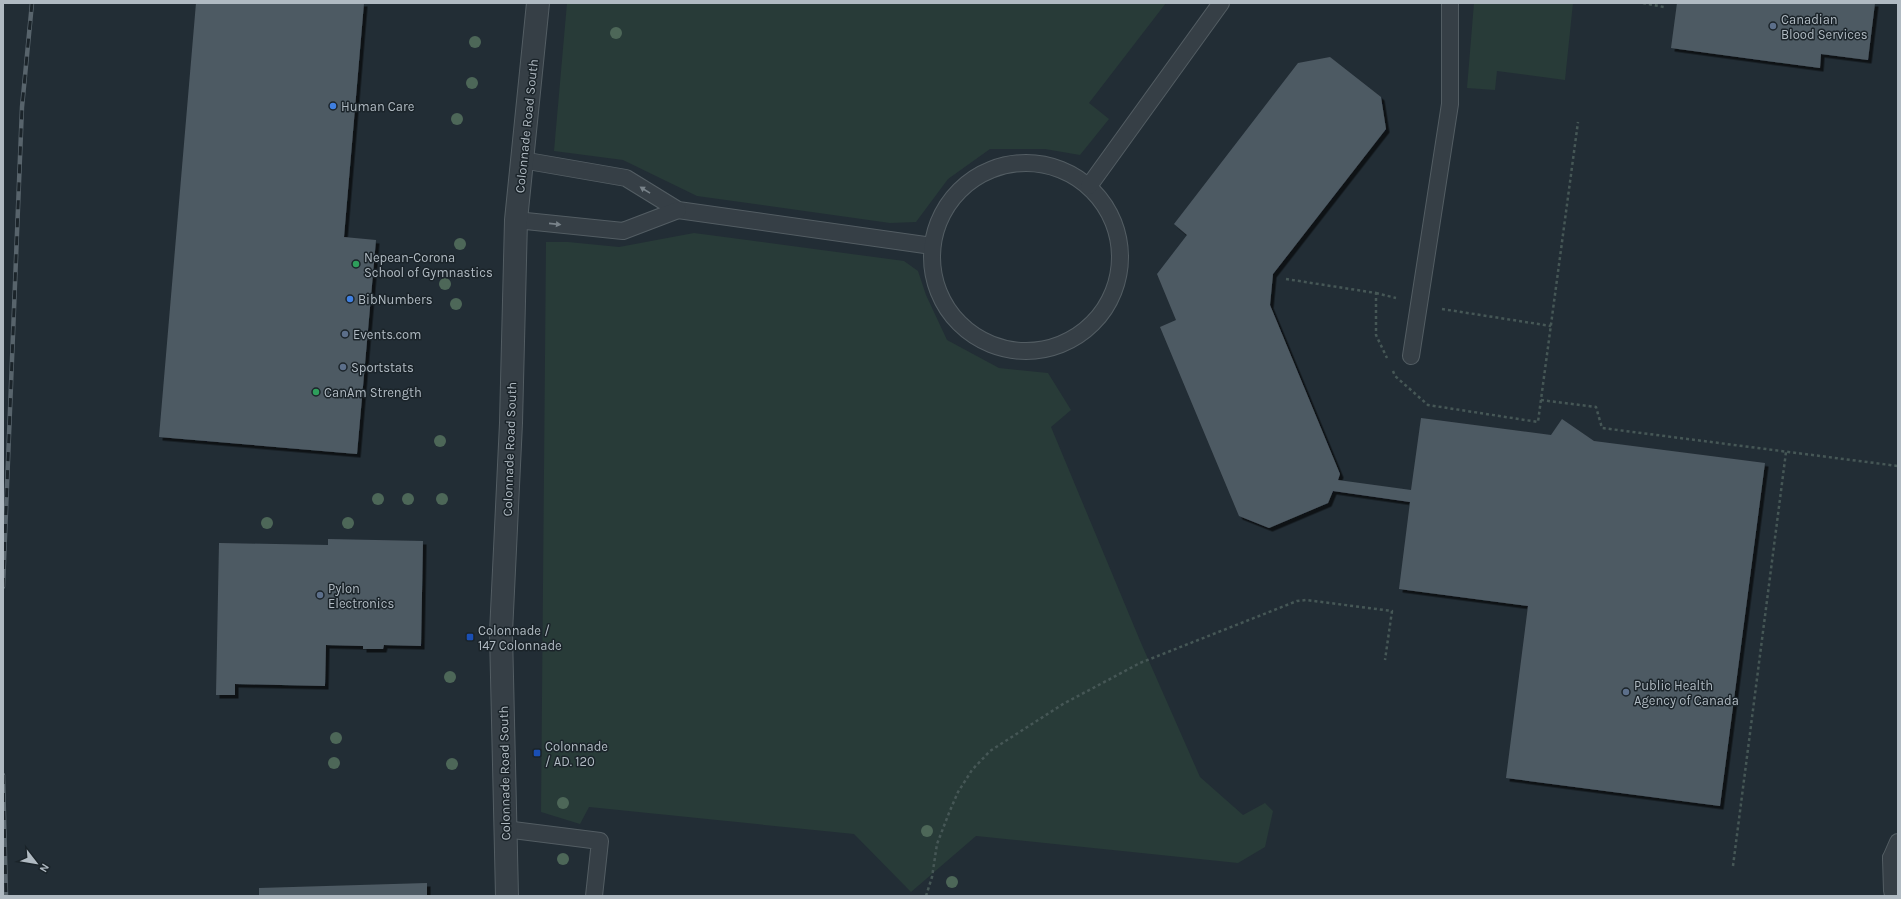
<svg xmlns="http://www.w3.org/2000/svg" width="1901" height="899" font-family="Karla,sans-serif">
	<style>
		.green { fill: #283b38 }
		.building { fill: #4e5a63; filter: url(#shadow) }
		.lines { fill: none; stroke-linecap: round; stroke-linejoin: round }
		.service-casing { stroke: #535d63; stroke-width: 18 }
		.tertiary-casing { stroke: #535d63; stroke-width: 24 }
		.path { stroke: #465756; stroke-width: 2.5; stroke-dasharray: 3 3; stroke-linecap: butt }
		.service { stroke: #363f46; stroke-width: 16 }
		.tertiary { stroke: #363f46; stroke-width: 22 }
		.rail-casing { stroke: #58646c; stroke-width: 4.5 }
		.rail { stroke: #1b242a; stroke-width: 3; stroke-dasharray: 9; stroke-linecap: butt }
		.tree { fill: #4d6758 }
		.oneway { fill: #79838a }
		.service-dot { fill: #5c6f8a; stroke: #1b242a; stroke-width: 1.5 }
		.shop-dot { fill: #3f7fe0; stroke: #1b242a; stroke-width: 1.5 }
		.leisure-dot { fill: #2e9e5b; stroke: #1b242a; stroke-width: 1.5 }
		.transit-dot { fill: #1a4fb4; stroke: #1b242a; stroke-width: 1.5 }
		.labels { text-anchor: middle; stroke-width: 3; stroke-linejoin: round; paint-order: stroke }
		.poi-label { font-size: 13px; fill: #b0bac2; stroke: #1b242a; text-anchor: start }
		.street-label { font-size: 13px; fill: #b0bac2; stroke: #1b242a }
	</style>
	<defs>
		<filter id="shadow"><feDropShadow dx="3.5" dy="3.5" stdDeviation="0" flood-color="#0009"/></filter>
	</defs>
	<rect width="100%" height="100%" fill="#222d35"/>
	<g class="green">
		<polygon points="567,3 1166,3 1089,103 1109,119 1080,155 1045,149 990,149 948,179 916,222 890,223 697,196 623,160 554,151"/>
		<polygon points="1474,3 1573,3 1565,80 1497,71 1495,90 1467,88"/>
		<polygon points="694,233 904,261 918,271 926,295 947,340 999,368 1048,373 1071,410 1051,427 1141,643 1200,777 1243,815 1265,803 1273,811 1265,847 1238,863 976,836 911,892 854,834 589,807 580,824 541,812 546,242 568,242 619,247"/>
	</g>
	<g class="building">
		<polygon points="196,3 364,3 344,237 376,240 357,454 159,437"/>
		<polygon points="1677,3 1875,3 1868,60 1821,54 1820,68 1671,48"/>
		<polygon points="1330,57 1381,97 1386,129 1273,274 1270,305 1340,474 1338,480 1411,490 1421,418 1551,435 1562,419 1594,441 1765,463 1720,806 1506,778 1528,606 1399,589 1410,502 1333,491 1328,503 1269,528 1239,516 1160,327 1176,320 1157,274 1187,235 1174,224 1298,63"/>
		<polygon points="328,539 423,541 421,646 384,645 383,649 363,649 363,646 326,645 325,686 235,684 235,695 216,695 219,543 328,545"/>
		<polygon points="427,883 427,896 259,896 259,888"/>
	</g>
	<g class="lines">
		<g class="service-casing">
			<g id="service">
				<polyline points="522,160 626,178 678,210 932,246"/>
				<circle cx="1026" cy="257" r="94"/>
				<polyline points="1089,186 1221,3"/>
				<polyline points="516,220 623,231 678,210"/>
				<polyline points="1411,356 1450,104 1450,3"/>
				<polyline points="505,829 600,841 594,896"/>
				<polyline points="1891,858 1898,842"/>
				<polyline points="1897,896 1892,891 1891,858 1898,858"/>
			</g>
		</g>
		<g class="tertiary-casing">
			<polyline id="tertiary" points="507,896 501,633 511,423 516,220 538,3"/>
		</g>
		<g class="path">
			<polyline points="1643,3 1664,7"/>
			<polyline points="1286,279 1376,293 1376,335 1387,358"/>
			<polyline points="1376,293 1396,298"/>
			<polyline points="1442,309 1551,326"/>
			<polyline points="1393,371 1395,376 1428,405 1538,422 1578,122"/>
			<polyline points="1541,400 1596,407 1602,428 1898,466"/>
			<polyline points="1733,866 1786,452"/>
			<polyline points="926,896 932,877 937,844 949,813 958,792 972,770 990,751 1063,704 1140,663 1297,601 1306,600 1392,611 1385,660"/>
		</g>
		<use href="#service" class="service"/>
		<use href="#tertiary" class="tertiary"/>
		<g class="rail-casing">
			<g id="rail">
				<polyline points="3,587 22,107 32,3"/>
				<polyline points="3,775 6,896"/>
			</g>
		</g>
		<use href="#rail" class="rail"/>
	</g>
	<g class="tree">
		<circle cx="616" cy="33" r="6"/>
		<circle cx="475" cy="42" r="6"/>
		<circle cx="472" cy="83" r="6"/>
		<circle cx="457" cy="119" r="6"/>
		<circle cx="460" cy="244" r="6"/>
		<circle cx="445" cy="284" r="6"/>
		<circle cx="456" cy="304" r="6"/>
		<circle cx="440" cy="441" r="6"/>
		<circle cx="378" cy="499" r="6"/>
		<circle cx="408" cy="499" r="6"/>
		<circle cx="442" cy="499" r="6"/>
		<circle cx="267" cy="523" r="6"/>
		<circle cx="348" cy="523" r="6"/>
		<circle cx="450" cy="677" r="6"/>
		<circle cx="336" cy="738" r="6"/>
		<circle cx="334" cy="763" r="6"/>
		<circle cx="452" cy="764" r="6"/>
		<circle cx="563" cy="803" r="6"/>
		<circle cx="927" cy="831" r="6"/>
		<circle cx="563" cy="859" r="6"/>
		<circle cx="952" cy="882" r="6"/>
	</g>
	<defs><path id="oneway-solid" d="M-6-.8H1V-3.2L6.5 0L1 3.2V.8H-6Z"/></defs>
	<g class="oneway">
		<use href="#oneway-solid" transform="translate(645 190) rotate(-148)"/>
		<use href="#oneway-solid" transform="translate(555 224) rotate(6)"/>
	</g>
	<g class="service-dot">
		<circle cx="1773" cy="26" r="4"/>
		<circle cx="345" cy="334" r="4"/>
		<circle cx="343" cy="367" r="4"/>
		<circle cx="320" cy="595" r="4"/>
		<circle cx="1626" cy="692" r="4"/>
	</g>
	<g class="shop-dot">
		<circle cx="333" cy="106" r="4"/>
		<circle cx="350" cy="299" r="4"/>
	</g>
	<g class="leisure-dot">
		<circle cx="356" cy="264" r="4"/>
		<circle cx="316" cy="392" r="4"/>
	</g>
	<g class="transit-dot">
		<rect x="466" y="633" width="8" height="8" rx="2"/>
		<rect x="533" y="749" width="8" height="8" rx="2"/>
	</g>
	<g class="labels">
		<g class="poi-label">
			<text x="1781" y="24">Canadian<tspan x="1781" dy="15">Blood Services</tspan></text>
			<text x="341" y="111">Human Care</text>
			<text x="364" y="262">Nepean-Corona<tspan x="364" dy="15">School of Gymnastics</tspan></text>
			<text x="358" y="304">BibNumbers</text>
			<text x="353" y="339">Events.com</text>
			<text x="351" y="372">Sportstats</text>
			<text x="324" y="397">CanAm Strength</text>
			<text x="328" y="593">Pylon<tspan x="328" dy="15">Electronics</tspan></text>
			<text x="478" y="635">Colonnade /<tspan x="478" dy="15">147 Colonnade</tspan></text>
			<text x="1634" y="690">Public Health<tspan x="1634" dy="15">Agency of Canada</tspan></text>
			<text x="545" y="751">Colonnade<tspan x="545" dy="15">/ AD. 120</tspan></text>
		</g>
		<g class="street-label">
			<text transform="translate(526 126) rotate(-84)" y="5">Colonnade Road South</text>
			<text transform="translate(509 449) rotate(-88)" y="5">Colonnade Road South</text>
			<text transform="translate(504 773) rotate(-91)" y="5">Colonnade Road South</text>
		</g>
	</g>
	<rect width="1901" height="899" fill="none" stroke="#b0bac2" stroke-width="8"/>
	<g transform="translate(36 863) rotate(121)" stroke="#1b242a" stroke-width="3" paint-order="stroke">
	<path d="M0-3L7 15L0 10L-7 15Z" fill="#b0bac2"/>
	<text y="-6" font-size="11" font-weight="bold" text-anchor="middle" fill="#b0bac2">N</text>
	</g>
</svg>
